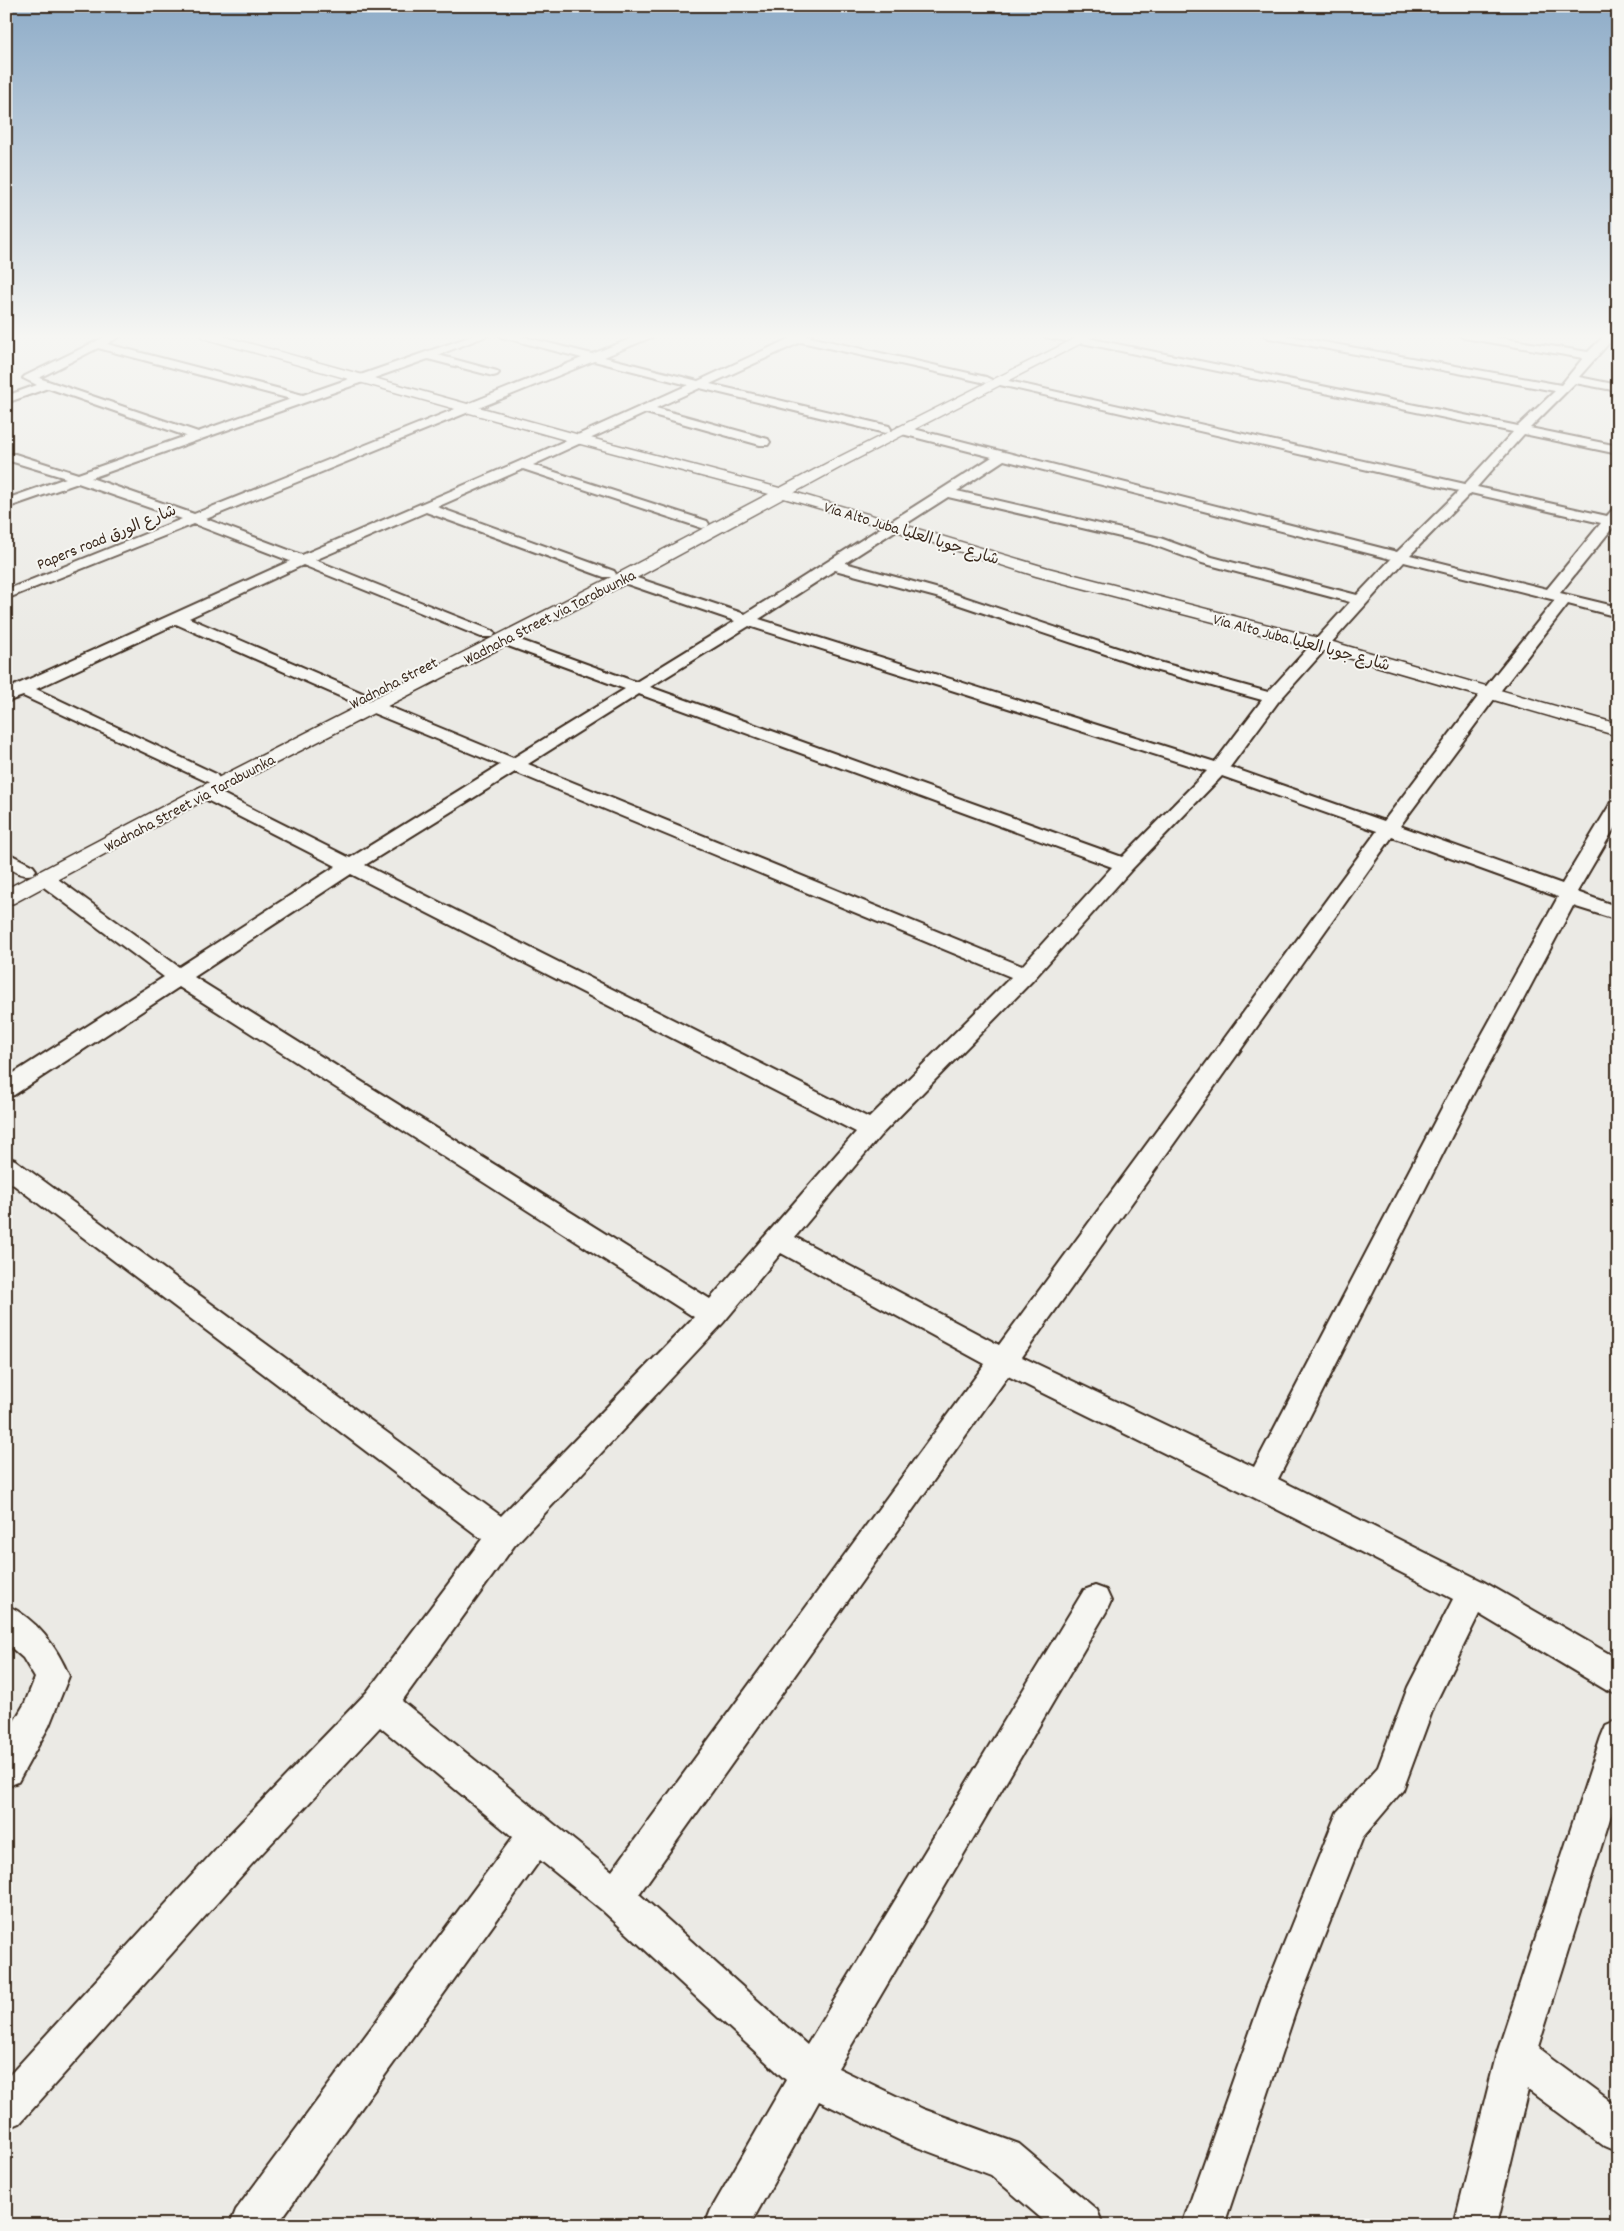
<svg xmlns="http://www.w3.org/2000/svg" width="1624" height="2231" font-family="Dekko,'Playpen Sans Arabic',sans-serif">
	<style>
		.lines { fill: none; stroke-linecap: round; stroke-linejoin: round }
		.minor-casing { stroke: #3b2a1e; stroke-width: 4 }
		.tertiary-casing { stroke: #3b2a1e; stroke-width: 3 }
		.secondary-casing { stroke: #3b2a1e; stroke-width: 3 }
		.minor { fill: #f6f6f2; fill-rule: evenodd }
		.tertiary { fill: #f6f6f2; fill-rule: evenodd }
		.secondary { fill: #f6f6f2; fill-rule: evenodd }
		.labels { text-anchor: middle; stroke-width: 4; stroke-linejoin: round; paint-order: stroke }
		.far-street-label { font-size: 16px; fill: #3b2a1e; stroke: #f6f6f2 }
	</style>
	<rect width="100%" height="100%" fill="#ebeae5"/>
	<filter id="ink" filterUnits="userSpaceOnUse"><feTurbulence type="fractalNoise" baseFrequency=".02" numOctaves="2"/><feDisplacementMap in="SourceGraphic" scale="10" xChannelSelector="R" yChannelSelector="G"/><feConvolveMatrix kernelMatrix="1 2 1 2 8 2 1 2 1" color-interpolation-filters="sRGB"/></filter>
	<g filter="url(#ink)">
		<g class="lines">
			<g class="minor-casing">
				<g id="minor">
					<path d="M 109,335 L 122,335 L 107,344 L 303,395 L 475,335 L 489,335 L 438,355 L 497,371 L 499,373 L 497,375 L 493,376 L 428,359 L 91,478 L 194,514 L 582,358 L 501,337 L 500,335 L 516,335 L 592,354 L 640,335 L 653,335 L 652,337 L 604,357 L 698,381 L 795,336 L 812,335 L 810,337 L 986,377 L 992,380 L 986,383 L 801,342 L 710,384 L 889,426 L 891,429 L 889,432 L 885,433 L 700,388 L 656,408 L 768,439 L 770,442 L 768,445 L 760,445 L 646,413 L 533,465 L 707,521 L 709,524 L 707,527 L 702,528 L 523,469 L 437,507 L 614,571 L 616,574 L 614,577 L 604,577 L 426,512 L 315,560 L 493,631 L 495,634 L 493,637 L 481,637 L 303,565 L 189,618 L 367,695 L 369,699 L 367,703 L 355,703 L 176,624 L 36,689 L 216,774 L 219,778 L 216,782 L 210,783 L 23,696 L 6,702 L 6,691 L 16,685 L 290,561 L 194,524 L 6,599 L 6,590 L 182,519 L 78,483 L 6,508 L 6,499 L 66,478 L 10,461 L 6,462 L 6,454 L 15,454 L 78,474 L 186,436 L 48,388 L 6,403 L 6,396 L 37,385 L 23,378 L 25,376 ZM 98,348 L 291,399 L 198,432 L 39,378 ZM 594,361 L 688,385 L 518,462 L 302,555 L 206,519 Z"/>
					<polygon points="1044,335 1066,335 1072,338 1067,341 1045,337"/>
					<path d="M 1264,335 L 1284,335 L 1561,385 L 1583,358 L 1464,338 L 1459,335 L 1481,335 L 1588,352 L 1605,335 L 1616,335 L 1579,377 L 1618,385 L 1618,391 L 1575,383 L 1530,428 L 1618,446 L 1618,454 L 1524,434 L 1477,487 L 1607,516 L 1613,509 L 1618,508 L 1618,527 L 1614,526 L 1560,593 L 1618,607 L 1618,617 L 1568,604 L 1495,698 L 1400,826 L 1562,884 L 1609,806 L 1611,802 L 1618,801 L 1618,822 L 1577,892 L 1618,907 L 1618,920 L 1573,906 L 1471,1098 L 1278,1479 L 1484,1582 L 1618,1659 L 1618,1695 L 1606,1690 L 1479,1614 L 1434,1706 L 1403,1790 L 1363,1837 L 1300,1998 L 1224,2225 L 1182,2225 L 1262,1998 L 1337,1812 L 1378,1767 L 1408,1687 L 1453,1599 L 1249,1495 L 1008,1376 L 639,1894 L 807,2045 L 1084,1590 L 1095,1586 L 1106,1590 L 1111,1601 L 1106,1612 L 838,2068 L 923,2109 L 1019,2144 L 1097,2210 L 1103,2225 L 1049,2225 L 991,2175 L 901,2141 L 819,2101 L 750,2225 L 705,2225 L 711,2210 L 786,2080 L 602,1910 L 540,1860 L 277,2225 L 230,2225 L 236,2210 L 513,1837 L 380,1727 L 252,1864 L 20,2123 L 6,2129 L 6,2079 L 226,1838 L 367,1692 L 482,1539 L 6,1179 L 6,1157 L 15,1160 L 501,1516 L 694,1317 L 179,987 L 14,1095 L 6,1097 L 6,1078 L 164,977 L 37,882 L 34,878 L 37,874 L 44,872 L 51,874 L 179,967 L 336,866 L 199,796 L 196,792 L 199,788 L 205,787 L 211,788 L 350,858 L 500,765 L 368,711 L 366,707 L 368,703 L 380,703 L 513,758 L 625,689 L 497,642 L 495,639 L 497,636 L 509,636 L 636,682 L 735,621 L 618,581 L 616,578 L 618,575 L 628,575 L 745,614 L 992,457 L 898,433 L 896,430 L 898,427 L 906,427 L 1397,552 L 1459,491 L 1000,385 L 994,382 L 996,380 L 1000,379 L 1465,484 L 1513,432 L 1082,343 L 1078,342 L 1078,338 L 1082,337 L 1518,426 L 1555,391 L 1269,338 ZM 1004,460 L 1391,559 L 1357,595 L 1212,557 L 1160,538 L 957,491 ZM 1471,493 L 1601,523 L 1547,589 L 1410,555 ZM 948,497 L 1151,544 L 1202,563 L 1350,602 L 1268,692 L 1159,662 L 946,591 L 845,563 ZM 1404,562 L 1555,600 L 1483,690 L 1384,821 L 1230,767 L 1278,702 ZM 835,570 L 936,597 L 1147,668 L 1262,700 L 1215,762 L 759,619 ZM 749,626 L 1207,771 L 1122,857 L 650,687 ZM 639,694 L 1112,867 L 1022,966 L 528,764 ZM 515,772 L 1011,977 L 869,1118 L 365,865 ZM 1222,776 L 1377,831 L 999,1345 L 795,1237 L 880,1136 L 1033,980 L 1132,869 ZM 1392,837 L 1558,897 L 1447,1098 L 1254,1467 L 1022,1357 ZM 351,874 L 856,1132 L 710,1299 L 194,977 ZM 781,1253 L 985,1364 L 612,1871 L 402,1701 L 514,1546 L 723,1323 Z"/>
					<path d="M 6,852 L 33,866 L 36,870 L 33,874 C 22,877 16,872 6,866 Z"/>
					<path d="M 6,1605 C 36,1618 57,1647 69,1676 L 49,1726 L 18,1782 L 6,1787 L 6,1735 L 25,1703 L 35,1678 L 23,1658 L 6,1643 Z"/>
					<polygon points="1618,1720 1618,1793 1538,2048 1618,2107 1618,2152 1604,2146 1528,2090 1496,2225 1454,2225 1496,2056 1601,1737 1606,1725"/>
				</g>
			</g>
			<g class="tertiary-casing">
				<polygon id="tertiary" points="201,335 219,335 583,436 787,490 1048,568 1326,640 1618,724 1618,736 1314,648 1036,576 890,529 777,496 573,442 203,338"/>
			</g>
			<g class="secondary-casing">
				<polygon id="secondary" points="1082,335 1097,335 843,466 629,582 212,796 14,903 6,905 6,889 198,788 617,574 833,460"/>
			</g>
			<use href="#minor" class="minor"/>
			<use href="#tertiary" class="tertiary"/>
			<use href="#secondary" class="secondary"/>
		</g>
	</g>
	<linearGradient id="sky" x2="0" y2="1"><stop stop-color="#8eacc8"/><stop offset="0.52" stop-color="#f6f6f3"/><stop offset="1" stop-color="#f6f6f3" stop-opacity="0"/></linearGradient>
	<rect width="1624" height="647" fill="url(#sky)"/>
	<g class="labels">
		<g class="far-street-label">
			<text transform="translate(912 532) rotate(17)" y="6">Via Alto Juba شارع جوبا العليا</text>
			<text transform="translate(106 536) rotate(-22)" y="6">Papers road شارع الورق</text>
			<text transform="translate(549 616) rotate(-27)" y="6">Wadnaha Street via Tarabuunka</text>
			<text transform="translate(1302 641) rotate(15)" y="6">Via Alto Juba شارع جوبا العليا</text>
			<text transform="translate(393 682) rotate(-27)" y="6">Wadnaha Street</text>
			<text transform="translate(189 802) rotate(-28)" y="6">Wadnaha Street via Tarabuunka</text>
		</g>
	</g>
	<rect width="1624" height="2231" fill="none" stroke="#f6f6f2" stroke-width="25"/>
	<rect x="12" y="12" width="1599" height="2206" fill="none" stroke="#3b2a1e" stroke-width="2" filter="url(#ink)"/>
</svg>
